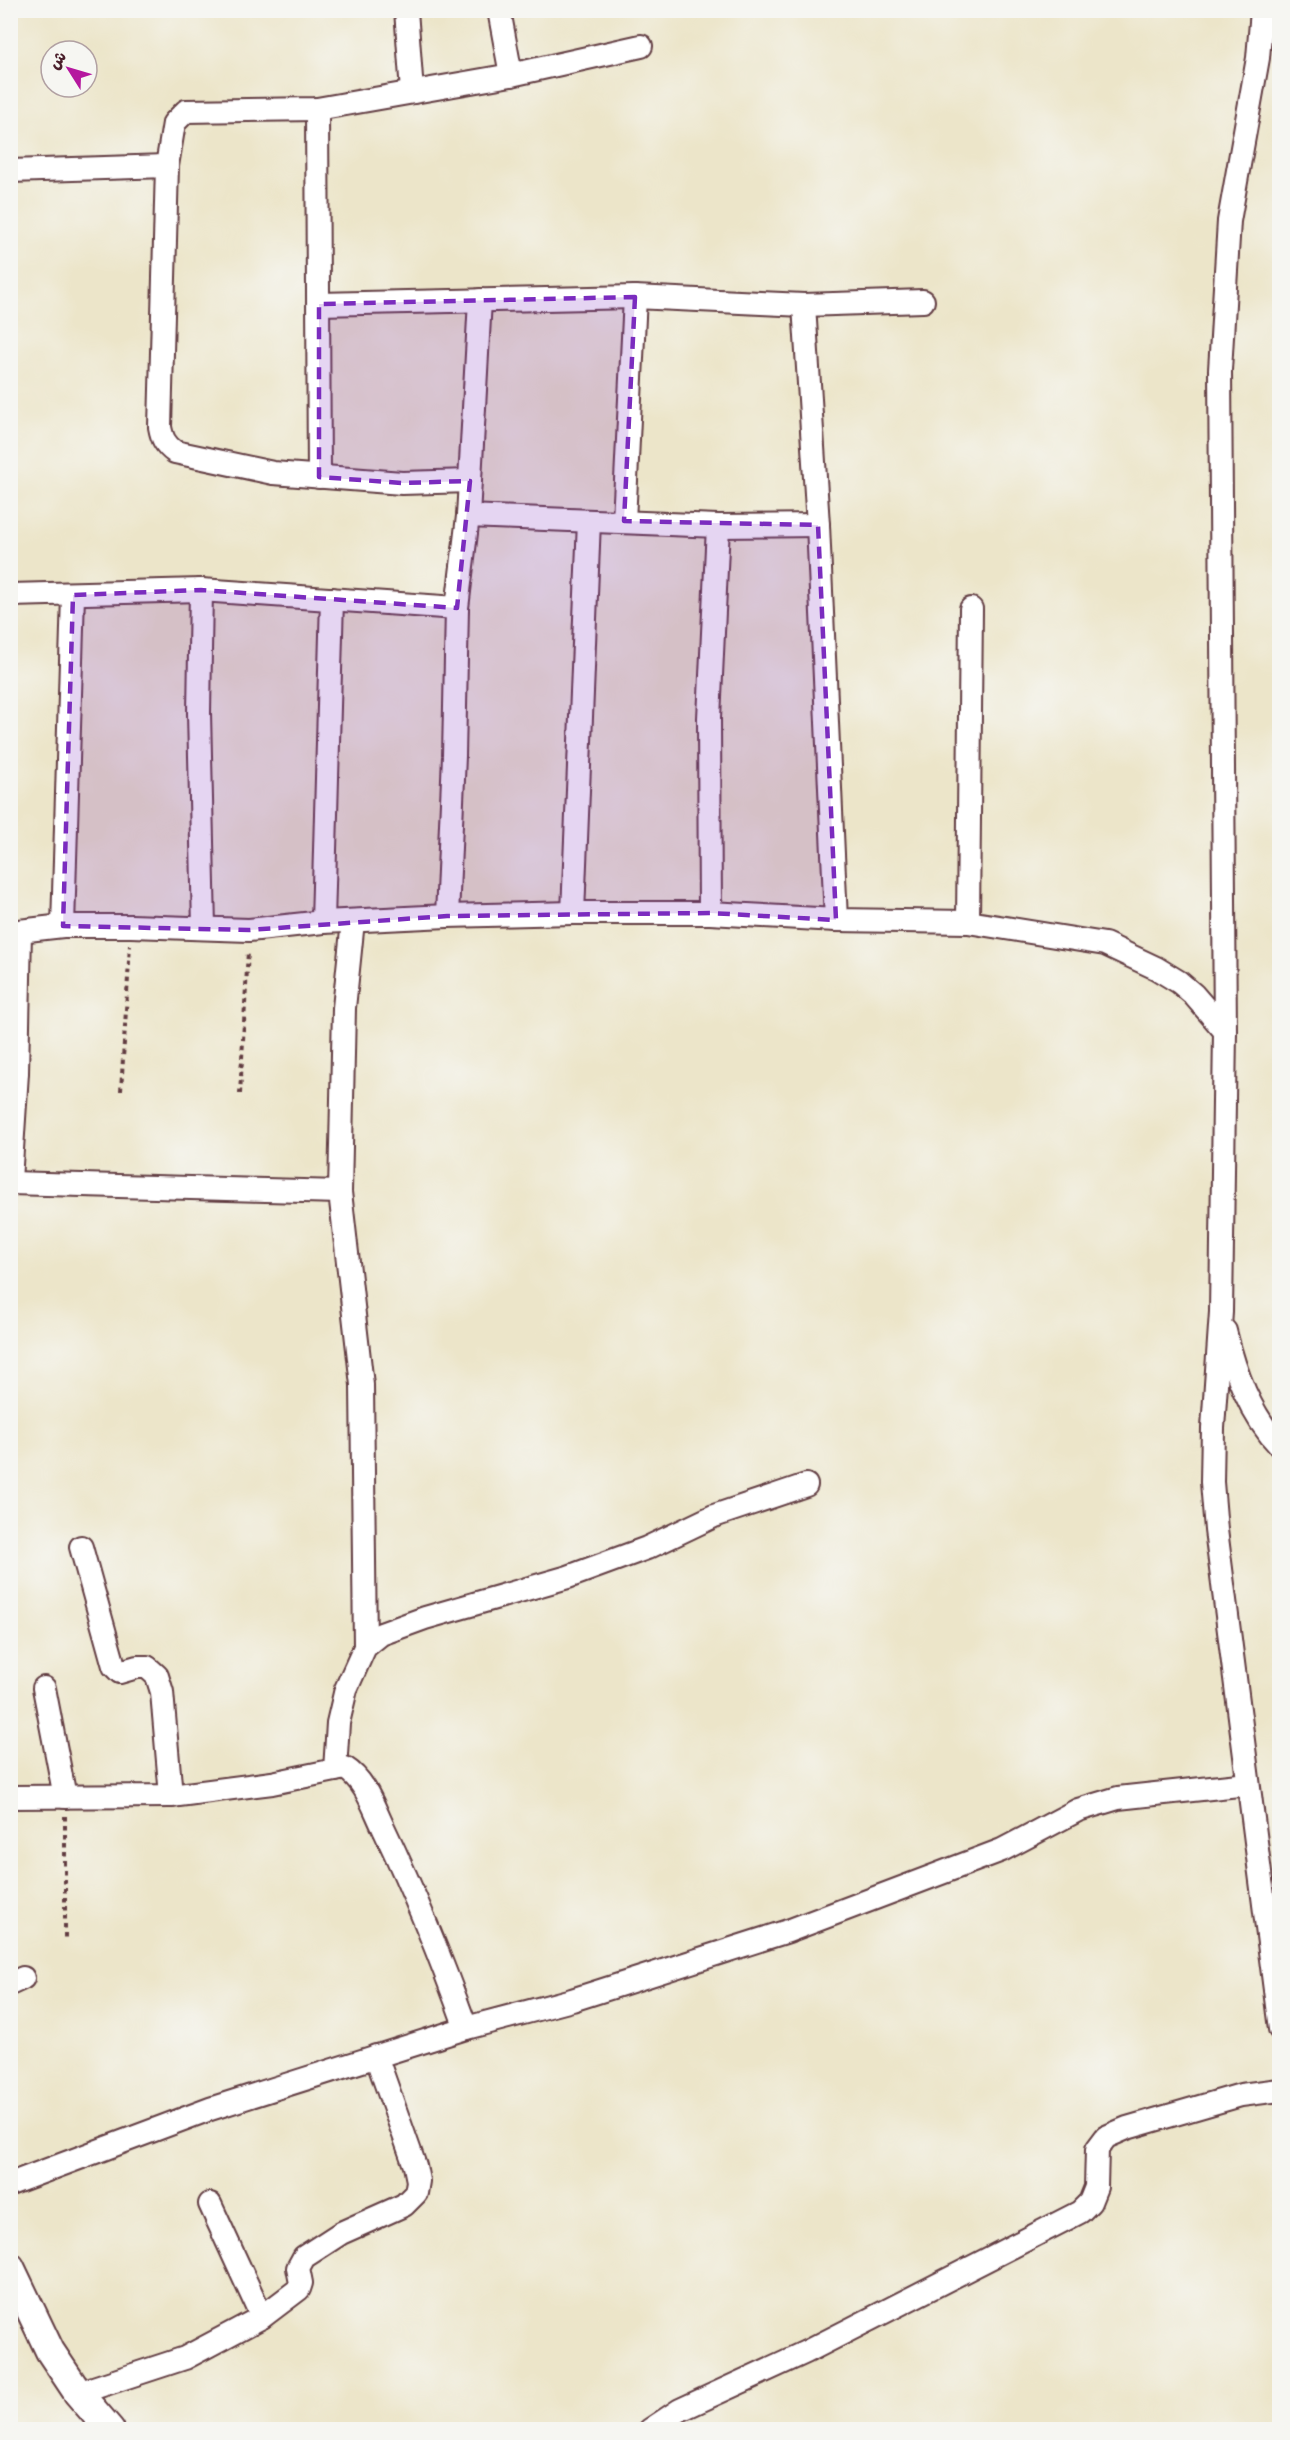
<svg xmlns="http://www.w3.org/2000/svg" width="1290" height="2440" font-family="Dekko,'Playpen Sans Arabic',sans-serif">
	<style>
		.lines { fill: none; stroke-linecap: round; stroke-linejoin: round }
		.minor-casing { stroke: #623d43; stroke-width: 26 }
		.tertiary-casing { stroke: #623d43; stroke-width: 32 }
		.path { stroke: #623d43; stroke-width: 4; stroke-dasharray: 4.5 4.5; stroke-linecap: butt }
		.minor { stroke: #fff; stroke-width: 22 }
		.tertiary { stroke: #fff; stroke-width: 28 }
		.marked { fill: #7b2cbf; fill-opacity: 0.2; stroke: #7b2cbf; stroke-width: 4.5; stroke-dasharray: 12 8; stroke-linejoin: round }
	</style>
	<rect width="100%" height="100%" fill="#f6f6f2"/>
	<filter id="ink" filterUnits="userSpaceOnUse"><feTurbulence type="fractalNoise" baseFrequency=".0167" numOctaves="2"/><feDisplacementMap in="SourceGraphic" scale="12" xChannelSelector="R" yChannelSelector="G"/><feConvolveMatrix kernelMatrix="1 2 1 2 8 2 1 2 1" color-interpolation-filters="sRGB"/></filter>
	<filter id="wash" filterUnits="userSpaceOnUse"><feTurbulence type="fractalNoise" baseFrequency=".008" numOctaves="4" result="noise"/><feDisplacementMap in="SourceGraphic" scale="24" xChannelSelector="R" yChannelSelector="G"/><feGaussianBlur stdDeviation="1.35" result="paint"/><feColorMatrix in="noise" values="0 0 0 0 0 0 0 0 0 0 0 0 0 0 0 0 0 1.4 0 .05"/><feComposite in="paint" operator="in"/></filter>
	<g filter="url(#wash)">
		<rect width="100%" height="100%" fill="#ece5c9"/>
	</g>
	<g filter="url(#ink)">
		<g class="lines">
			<g class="minor-casing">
				<g id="minor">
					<polyline points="406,10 412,92"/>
					<polyline points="1262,10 1258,58 1229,221 1220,370 1225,1031 1221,1312 1213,1428 1212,1482 1216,1530 1280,2029"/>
					<polyline points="511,75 641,46"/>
					<polyline points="317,109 319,477"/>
					<polyline points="10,171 167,166"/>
					<polyline points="319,304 635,297 804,305 923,301"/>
					<polyline points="804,305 818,525 836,920"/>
					<path d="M 470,481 L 402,483 L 273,473 L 175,452 C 165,445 162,438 160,427 L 167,166 L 174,123 L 186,111 L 317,109 L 511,75 L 499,10"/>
					<polyline points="468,516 718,526 818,525"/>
					<polyline points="624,521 635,297"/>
					<polyline points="201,590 199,713 204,927"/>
					<polyline points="10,595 201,590 457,608"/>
					<polyline points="573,913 589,521"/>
					<polyline points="710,913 709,718 718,526"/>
					<polyline points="447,916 454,756 457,608 468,516 480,300"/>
					<polyline points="323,922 332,599"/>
					<polyline points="968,922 971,609"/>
					<polyline points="63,926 73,595"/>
					<polyline points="10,932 63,926 131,926 249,930 323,922 447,916 573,913 710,913 836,920 968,922 1105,944 1156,968 1179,982 1193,994 1225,1031"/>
					<polyline points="10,1180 17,1073 20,932"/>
					<polyline points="10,1183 340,1192 344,1008 353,921"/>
					<polyline points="340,1192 362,1385 365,1647"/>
					<path d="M 1225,1331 C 1235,1372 1250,1415 1280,1446"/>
					<polyline points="81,1547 114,1666 120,1672 137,1667 147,1667 157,1676 162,1692 171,1796"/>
					<polyline points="44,1688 65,1797"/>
					<polyline points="335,1770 338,1723 346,1689 365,1647 381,1634 425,1618 568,1577 647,1548 714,1516 806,1485"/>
					<path d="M 10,1797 L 171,1796 L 272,1783 L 345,1768 C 366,1781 374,1809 384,1829 C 415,1894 442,1961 466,2028"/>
					<polyline points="10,1984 23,1978"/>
					<polyline points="10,2184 210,2109 466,2028 572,2000 788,1931 1002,1850 1078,1810 1118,1798 1248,1784"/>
					<polyline points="210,2204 262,2317"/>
					<polyline points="78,2393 185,2358 262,2317 299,2289 301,2283 298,2268 304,2257 341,2233 404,2205 416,2193 418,2181 415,2166 376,2056"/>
					<polyline points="650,2430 680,2410 806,2352 1080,2212 1090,2202 1096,2187 1097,2149 1106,2137 1127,2128 1241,2095 1280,2090"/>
				</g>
			</g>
			<g class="tertiary-casing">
				<polyline id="tertiary" points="10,2267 50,2351 78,2393 110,2430"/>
			</g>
			<g class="path">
				<polyline points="121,1091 130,945"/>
				<polyline points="240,1094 248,951"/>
				<polyline points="65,1816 65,1938"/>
			</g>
			<use href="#minor" class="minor"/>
			<use href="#tertiary" class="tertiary"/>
		</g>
	</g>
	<path class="marked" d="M 635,297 L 624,521 L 818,525 L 836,920 L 710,913 L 447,916 L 249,930 L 63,926 L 73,595 L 201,590 L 457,608 L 470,481 L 402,483 L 319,477 L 319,304 Z"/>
	<rect width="1290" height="2440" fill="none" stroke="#f6f6f2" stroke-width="36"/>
	<g transform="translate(69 69) rotate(307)"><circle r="28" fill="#f6f6f2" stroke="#b1a0a2" stroke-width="1.5"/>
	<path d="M0-4.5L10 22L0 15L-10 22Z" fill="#b5179e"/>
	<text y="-9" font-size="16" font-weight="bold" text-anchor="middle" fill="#4a1f2b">ش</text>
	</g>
</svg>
